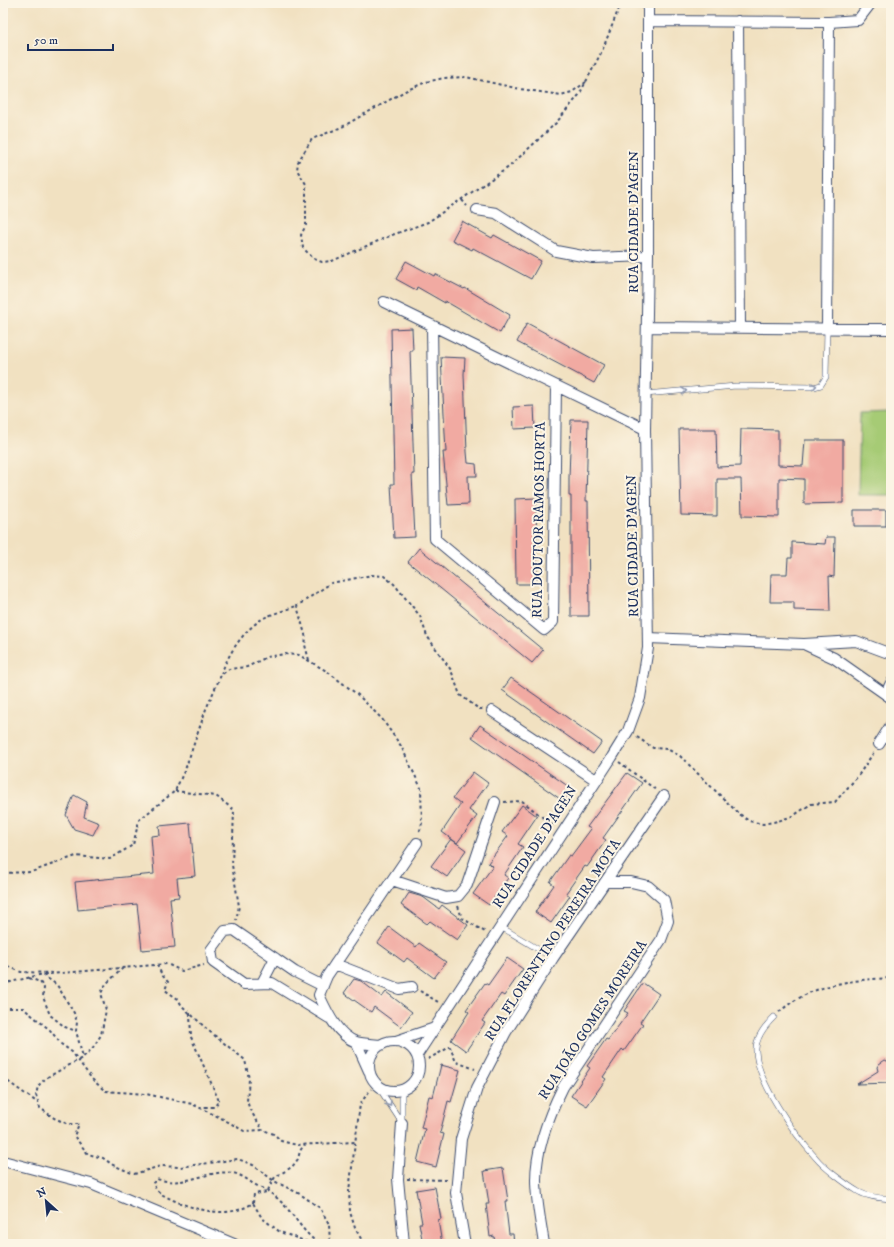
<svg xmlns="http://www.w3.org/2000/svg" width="894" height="1247" font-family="'IM FELL DW Pica',serif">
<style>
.pitch{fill:#a6cb75;stroke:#607d6a}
.building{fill:#f1aaa2}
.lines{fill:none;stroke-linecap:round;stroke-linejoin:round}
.service-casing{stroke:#3b4a6d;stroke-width:6}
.minor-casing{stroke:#3b4a6d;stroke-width:12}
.path{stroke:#3b4a6d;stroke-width:2;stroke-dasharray:3 3;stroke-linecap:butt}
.service{stroke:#fff;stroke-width:5}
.minor{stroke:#fff;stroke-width:10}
.oneway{stroke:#8d97ae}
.labels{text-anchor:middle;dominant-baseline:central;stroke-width:4;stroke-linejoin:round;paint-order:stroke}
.street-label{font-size:14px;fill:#1b2f5e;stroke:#fcf5e5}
</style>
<rect width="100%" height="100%" fill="#fcf5e5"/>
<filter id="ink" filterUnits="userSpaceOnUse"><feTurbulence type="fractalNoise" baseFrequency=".025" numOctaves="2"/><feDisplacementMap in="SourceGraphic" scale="8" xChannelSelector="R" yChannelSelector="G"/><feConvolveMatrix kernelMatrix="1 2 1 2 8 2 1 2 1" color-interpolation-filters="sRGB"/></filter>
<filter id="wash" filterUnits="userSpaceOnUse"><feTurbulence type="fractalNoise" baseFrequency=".012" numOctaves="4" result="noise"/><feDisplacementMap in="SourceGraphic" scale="16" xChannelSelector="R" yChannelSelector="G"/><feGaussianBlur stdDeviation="0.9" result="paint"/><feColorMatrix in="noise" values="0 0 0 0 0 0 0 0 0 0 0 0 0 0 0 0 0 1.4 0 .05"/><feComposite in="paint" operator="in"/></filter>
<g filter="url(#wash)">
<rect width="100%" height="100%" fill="#f1e1c1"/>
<path class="pitch" d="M891,412V495H858L860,413Z"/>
<g id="blocks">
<path class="building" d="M462,221L492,238L494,235L541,261L531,279L473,248L472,250L452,240Z
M406,261L434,276L435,274L464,289L465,288L510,315L500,333L445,301V303L417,287L416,290L396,279Z
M527,323L604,365L594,383L517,342Z
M412,328L413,351H410L414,474H412L415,537L394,538L391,484H394L391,329Z
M441,357L465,358L464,374L467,452L468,463L476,464L477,476H468L469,504L448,505L443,452H446Z
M534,406L535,428L514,429L513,407Z
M571,420H588L586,501H588L589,616H571V496H569V478Z
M679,429H716L717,467L740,466L741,429L778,430V465L803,466L805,440H843V503L804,504V479L779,478V517L742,516L741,479H717V516L681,515Z
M536,498L537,584H516L515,499Z
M854,510H886V526H854Z
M826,537H835L834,577L829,576L830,611L794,610V602H770L771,574H787L788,558H792V542L825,544Z
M419,548L543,650L532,663L408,562Z
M511,678L602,742L593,754L502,690Z
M480,725L572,789L563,801L472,737Z
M473,772L488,783L469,810L477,816L457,843L442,832L461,804L453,798Z
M627,773L642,783L603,838L606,840L587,867L585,866L566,893L570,896L551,923L535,912L554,885L550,882L569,855L571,856L591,829L587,827Z
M74,795L87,802L84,817L99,823L93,835L74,829L66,815Z
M522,805L537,816L518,844L523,847L504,875L508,878L489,905L473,894L493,866L488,863L508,836L502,832Z
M190,823L195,876L177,878L179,897L170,898L175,947L142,950L137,904L78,910L75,882L154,874L151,836L160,835L159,826Z
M451,839L466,850L447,877L431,866Z
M409,893L423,897L439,909L442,905L468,925L457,940L430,921L427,924L401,905Z
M389,927L416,947L419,943L446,962L434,978L407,958L404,962L378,943Z
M507,958L523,969L504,996L501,994L482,1021L485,1023L466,1051L451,1040L469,1012L466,1010L485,983L488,985Z
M354,979L361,981L382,997L386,992L412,1012L401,1027L374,1007L371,1012L344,993Z
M643,983L659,994L640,1022L643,1024L624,1051L622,1049L603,1077L606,1079L587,1106L571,1096L590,1068L587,1066L606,1039L608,1040L628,1013L624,1011Z
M885,1060L891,1063V1083L857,1084L878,1071L877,1067L879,1064Z
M441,1065L460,1070L451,1102L448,1101L440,1133L444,1134L436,1167L417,1162L425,1129L421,1128L429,1096L433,1097Z
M503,1168L508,1201H505L509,1234H513L514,1244H495L494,1236L490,1237L486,1204H489L484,1171Z
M435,1187L441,1219L438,1220L442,1244H423L419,1223H422L416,1190Z"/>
</g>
</g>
<g filter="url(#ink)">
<use href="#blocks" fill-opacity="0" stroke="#3b4a6d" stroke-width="1"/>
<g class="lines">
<defs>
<path id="service" d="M645,394L736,386L814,387L821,385L826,377L827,328
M501,927L553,958
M774,1017C766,1025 755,1038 756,1051C757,1082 795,1135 816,1158C824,1168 847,1185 859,1192C868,1197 880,1198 891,1199
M377,1085L402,1123
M402,1122V1090"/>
<path id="minor" d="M648,21L829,22L858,20L871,3
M738,21L740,327
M477,210L496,213L556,251L593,258L648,256
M384,302L645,429
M432,325L435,539L544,630L553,622L556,386
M647,327L891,329
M827,328L829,22
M648,638L804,644L856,641L891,654
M806,645L834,658L891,698
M891,683L889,687L891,695
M492,711L596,780
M879,744L891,725
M392,880L446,898L458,896L467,885L495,802
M335,964L399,989L412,987
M262,983L275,958
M323,986L295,972L234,930L225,931L211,950L213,962L244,984L272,983L329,1018
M369 1066a25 25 0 1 1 50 0a25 25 0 1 1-50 0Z
M396,1041L435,1028
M356,1042L369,1071
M381,1045C373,1044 363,1044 356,1042C337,1035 327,1012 319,995L327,976L417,843
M417,1055L612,757L628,731L640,698L648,648L645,429L648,256V3
M402,1123L398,1179L404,1244
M3,1161L91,1184L234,1244
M465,1244L456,1193L461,1139L477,1088L506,1032L553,958L664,796
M544,1244C541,1223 536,1201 536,1180C536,1148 549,1115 563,1087L661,940L668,921L664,900L648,886L631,882H606"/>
</defs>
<use href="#service" class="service-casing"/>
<use href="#minor" class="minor-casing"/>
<path class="path" d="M586,82L572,92L561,95L520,89L466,77L444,78L426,82L405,91L342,127L312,139L298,162L297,170L306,184V225L301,235L303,248L314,259L322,262L332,261L392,235L428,222L509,167L556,123L579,95L602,51L621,3
M462,200L467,206
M309,660L305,645L306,638L297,606L331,583L372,575L384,576L394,584L420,616L427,636L451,670L460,695L479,709H483
M221,674C229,653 244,629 264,618C274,613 286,610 296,606
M637,737L653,748L667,749L680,756L737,812L749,821L763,824L778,821L793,816L811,804L835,802L858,776L874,752
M619,762L656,790
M175,791L216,796L234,810L232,865L239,906L236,920
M504,802L522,801L555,827
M3,873L31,872L76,856L110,859L133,845L139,820L175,791L186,767L206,709L221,675L229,669L247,667L267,657L284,654L299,655L328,672L358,695L382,719L401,746L421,788L422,823L419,834
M458,906L462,918L485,932
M3,964L21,972L54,973
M157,965L162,975L168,982L165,990L178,999L182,1006L209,1031L245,1060L249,1079L247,1101L250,1110L263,1130
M123,968L106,984L101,993L106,1010L101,1035L92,1049L82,1058L46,1078L38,1086L36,1095L40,1108L54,1118L68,1124H79L74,1136L88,1154L103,1158L113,1165L134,1174L161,1166L180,1167L238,1159L253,1165L274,1181L300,1194L320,1208L329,1224L330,1244
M43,975L57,985L74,1013L77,1022L76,1031L83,1057
M29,978L40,982L44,988L43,997L50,1015L65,1027L76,1031
M3,984L39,975L167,964L182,971L204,965
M420,991L438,1002
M3,1008H23L50,1030L61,1044L72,1052L92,1079L105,1091L146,1094L192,1104L223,1119L244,1131L263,1130L274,1134L281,1141L297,1145L355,1142
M779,1012C812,984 849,980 891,978
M190,1013L191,1037L219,1101L214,1107H200
M428,1059L450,1047L456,1062L475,1069
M3,1078L38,1103
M407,1179L447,1180
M253,1203L254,1194L267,1192L275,1177L292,1167L298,1159L300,1151L304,1145
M313,1244L280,1232L262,1218L253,1203C230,1219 198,1211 173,1200C165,1196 156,1193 153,1183L157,1179C187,1188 207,1169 233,1173C239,1174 247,1179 252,1183C261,1188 271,1192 278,1199C294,1213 303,1234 320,1244
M355,1244L363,1243
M364,1244L355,1228L350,1212L349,1191L360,1104L371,1089"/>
<use href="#service" class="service"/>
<use href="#minor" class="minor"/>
</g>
<defs><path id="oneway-chevron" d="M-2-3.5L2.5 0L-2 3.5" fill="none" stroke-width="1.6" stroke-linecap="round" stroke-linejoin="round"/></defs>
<g class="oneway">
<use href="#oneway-chevron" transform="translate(814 386) rotate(-9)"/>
<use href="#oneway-chevron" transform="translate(684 391) rotate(-6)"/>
<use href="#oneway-chevron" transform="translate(389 1104) rotate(57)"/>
</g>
</g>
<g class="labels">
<g class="street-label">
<text transform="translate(634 222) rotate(-90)">RUA CIDADE D'AGEN</text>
<text transform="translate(539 520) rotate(-89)">RUA DOUTOR RAMOS HORTA</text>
<text transform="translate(633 546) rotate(-91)">RUA CIDADE D'AGEN</text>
<text transform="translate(535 847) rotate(-57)">RUA CIDADE D'AGEN</text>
<text transform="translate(553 940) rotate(-57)">RUA FLORENTINO PEREIRA MOTA</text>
<text transform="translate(593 1020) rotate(-57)">RUA JOÃO GOMES MOREIRA</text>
</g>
</g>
<rect width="894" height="1247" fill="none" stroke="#fcf5e5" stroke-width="16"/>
<g transform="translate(46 1201) rotate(333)" stroke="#fcf5e5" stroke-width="3" paint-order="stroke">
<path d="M0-3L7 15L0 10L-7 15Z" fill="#1b2f5e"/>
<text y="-6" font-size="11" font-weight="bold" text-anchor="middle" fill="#1b2f5e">N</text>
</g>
<path d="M28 44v6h85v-6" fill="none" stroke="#1b2f5e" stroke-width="2"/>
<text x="34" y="44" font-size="12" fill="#1b2f5e" stroke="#fcf5e5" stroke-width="3" paint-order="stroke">50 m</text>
</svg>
